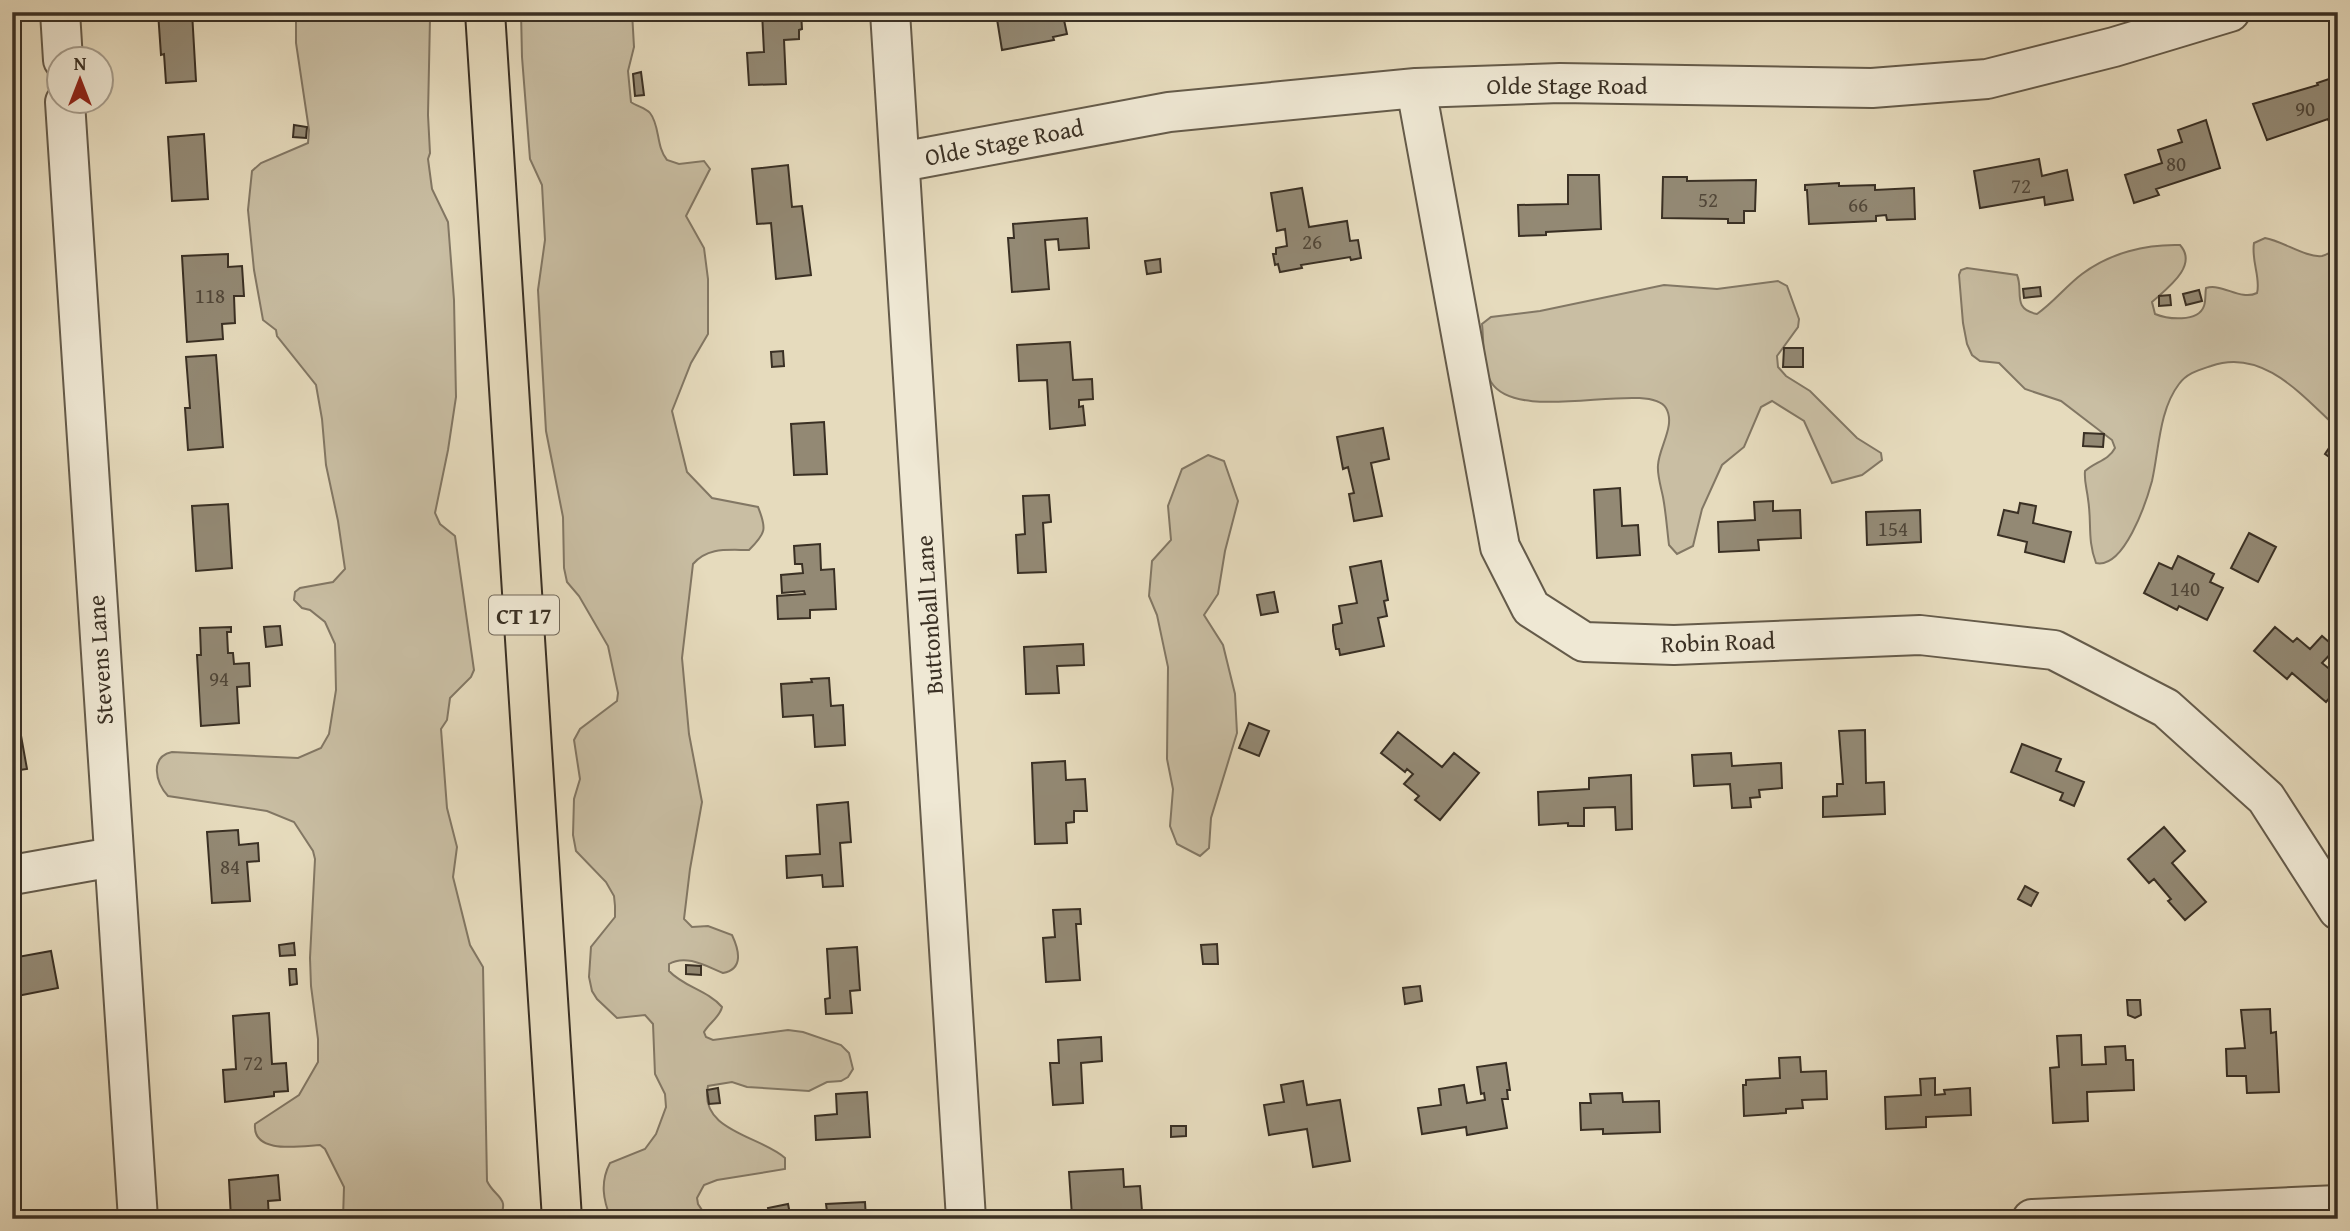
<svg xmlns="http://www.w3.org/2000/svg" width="2350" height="1231" font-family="'Gentium Book Plus',serif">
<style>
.green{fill:#c9bea3;stroke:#827764;stroke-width:2}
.building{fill:#938974;stroke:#3a3024;stroke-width:2}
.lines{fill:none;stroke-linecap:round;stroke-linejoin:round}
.minor-casing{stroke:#655b4a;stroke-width:42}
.major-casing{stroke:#3a3024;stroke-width:42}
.minor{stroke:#efe8d4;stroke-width:38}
.major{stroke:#e6dbbd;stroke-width:38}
.labels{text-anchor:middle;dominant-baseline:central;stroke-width:6;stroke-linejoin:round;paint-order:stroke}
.number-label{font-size:21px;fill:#504638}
.shield{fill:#efe8d4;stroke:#706759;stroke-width:2}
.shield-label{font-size:23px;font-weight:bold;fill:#3a3024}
.street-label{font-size:24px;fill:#3a3024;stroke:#efe8d4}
</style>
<rect width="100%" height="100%" fill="#e6dbbd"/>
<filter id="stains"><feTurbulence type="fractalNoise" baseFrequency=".00286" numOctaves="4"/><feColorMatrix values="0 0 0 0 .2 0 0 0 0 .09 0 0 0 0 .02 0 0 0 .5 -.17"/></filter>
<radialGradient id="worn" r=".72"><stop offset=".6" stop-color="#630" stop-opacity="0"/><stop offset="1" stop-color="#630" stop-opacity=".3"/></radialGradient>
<path class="green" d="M296,12H428L430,18L428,115L430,153L428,159L432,189L448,222L454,300L456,397L448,450L435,513L440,524L455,536L474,670L471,677L450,698L447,720L441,729L447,808L457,847L453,877L470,945L483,967L487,1181C494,1197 512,1198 498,1219H343L344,1187L325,1149L320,1145C301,1146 252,1155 255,1124L299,1095L318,1062V1039L311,986L310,958L315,859L313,851L294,822L267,811L168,796C156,783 149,757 172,752L298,758L321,748L329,734L336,690L335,644L325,622L310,610L302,608L294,600L295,592L300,588L333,582L345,569L338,521L326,465L322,419L316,385L277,336L276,330L263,320L254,270L248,210L252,171L261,163L308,143L309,130L296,43Z
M521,12H632L634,47L628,71L631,102C636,106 646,108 650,113C660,125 656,147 667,160L679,164L704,161L710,169L686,216L704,248L708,279V334L691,363L672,411L687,472L712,498L758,507C767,529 766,533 749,550C727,550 708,547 693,564L682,658L689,734L702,802L690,869L684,919L692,927L708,926L732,935C739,950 744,969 723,973C706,966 686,954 669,964V971C684,987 707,990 722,1007C720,1017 709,1023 704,1032L706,1037L713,1040L788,1030L803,1032L841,1045L849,1053L853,1069L848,1077L841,1081L827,1082L809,1091L747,1087L732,1082L708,1086C698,1131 761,1136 785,1158V1169L717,1180L704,1185L697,1198L698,1204L708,1219H611C603,1200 600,1182 610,1163L645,1149L656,1134L666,1107L665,1094L655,1074L653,1024L645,1015L617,1018L597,999L592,991L589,977L591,947L615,917V906L614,896L606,882L576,851L573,835L574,799L580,779L574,740L580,729L617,701L618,693L608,646L579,596L567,582L564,568L563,517L546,431L538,290L545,240L542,185L530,159L522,57Z
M2265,238C2283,241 2306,258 2322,256C2327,255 2333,250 2338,248V432L2333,424C2300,393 2261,348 2211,366C2199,370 2187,373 2179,384C2159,410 2159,450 2152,481C2146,503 2124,569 2096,563C2087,539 2092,523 2088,499C2087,489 2084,482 2085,471C2095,462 2109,460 2115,448L2112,440L2061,401L2025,389L1999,363L1980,361L1972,355L1967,344L1963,323L1959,275L1961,270L1967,268L2017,275C2024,291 2011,309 2037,314C2054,302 2066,286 2082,274C2110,253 2146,244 2180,245C2199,266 2166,289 2152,302L2155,314C2167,319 2198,323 2204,306C2206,300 2205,294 2206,288C2223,283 2240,301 2257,293C2261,278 2251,261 2254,243Z
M1778,281L1787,286L1799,319L1798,327L1777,356L1778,367L1786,376L1810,391L1857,438L1881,453L1882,460L1862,475L1832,483L1804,421L1772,401L1761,407L1744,447L1722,465L1702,509L1693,546L1677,554L1669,545C1667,529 1666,513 1663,497C1661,487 1657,475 1658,465C1659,447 1676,425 1666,408C1648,379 1518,426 1491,382C1482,367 1484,341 1482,324L1491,317L1540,311L1664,285L1717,289Z
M1208,455L1224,461L1238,501L1225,551L1218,594L1204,615L1223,645L1235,694L1237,733L1211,818L1209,848L1200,856L1177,844L1170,826L1173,789L1167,759L1168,667L1157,615L1149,596L1152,561L1171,540L1168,506L1182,469Z"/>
<path class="building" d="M158,12H192L196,81L166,83L164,54L161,55Z
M762,12H801L802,29L799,30V39L784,40L786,84L749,85L747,53L764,52Z
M1108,12L1064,20L1067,34L1053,37L1054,40L1002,50L996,13Z
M641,72L644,95L635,96L633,74Z
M2338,76V122L2330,124L2328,119L2267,140L2253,104L2318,85L2317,83Z
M2206,120L2220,168L2156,189L2159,195L2134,203L2125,175L2162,163L2158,150L2182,142L2178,130Z
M294,125L307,127L306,138L293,137Z
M204,134L208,199L172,201L168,137Z
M2039,159L2042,176L2067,170L2073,200L2045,205L2044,197L1980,208L1974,171Z
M788,165L792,207L802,206L811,275L776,279L771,223L757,224L752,169Z
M1568,175H1599L1601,229L1546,232V235L1519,236L1518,205L1568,204Z
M1663,177H1687V181L1756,180L1755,211H1744V223H1728V219L1662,218Z
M1839,183V186L1875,185V190L1914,188L1915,219L1887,220L1886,215L1876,216V221L1809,224L1807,190H1805V185Z
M1302,188L1309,227L1347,221L1350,241L1358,240L1361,258L1351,260L1350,257L1301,265L1302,268L1280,272L1278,264L1275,265L1273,254H1276V248L1287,246L1285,229L1277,231L1271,193Z
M1087,218L1089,248L1059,250L1058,239L1045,240L1049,289L1012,292L1008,238H1014L1013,224Z
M228,254V267L242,266L244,296H234L235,323L222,324L223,339L187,342L182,256Z
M1160,259L1161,272L1147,274L1145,261Z
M2040,287L2041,296L2024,298L2023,289Z
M2199,290L2202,301L2186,305L2183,294Z
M2170,295L2171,305L2159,306V296Z
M1070,342L1073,380L1092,379L1093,399L1079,400V407L1083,406L1085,425L1050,429L1047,380L1019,381L1017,345Z
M1784,348H1803V367H1783Z
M783,351L784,366L772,367L771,352Z
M216,355L223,447L188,450L185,408H190L186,357Z
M824,422L827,474L794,475L791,424Z
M1383,428L1389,459L1371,463L1382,516L1354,521L1349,494L1354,493L1348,467L1343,469L1337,437Z
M2084,433L2104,434L2103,447L2083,446Z
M2337,436L2338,437V463L2325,454Z
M1620,488L1622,526L1638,525L1640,555L1597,558L1594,490Z
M1049,495L1051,522L1043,523L1046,572L1018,573L1016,535L1025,534L1023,496Z
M1773,501V511L1800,510L1801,538L1758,540L1759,550L1719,552L1718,522L1755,520L1754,502Z
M2020,503L2036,506L2033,523L2071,532L2064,562L2025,552L2027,542L1998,535L2004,510L2018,513Z
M228,504L232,568L196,571L192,506Z
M1920,510L1921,542L1867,545L1866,512Z
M2249,533L2276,547L2258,582L2231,568Z
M820,544L821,570L834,569L836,609L810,610V618L778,619L777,596L805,594L804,591L782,593L781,575L803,573L802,564H795L794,546Z
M2178,556L2214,574L2210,582L2223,588L2207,620L2179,606L2177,610L2144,593L2159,563L2172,569Z
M1381,561L1388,600L1384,601L1387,616L1378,618L1384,646L1340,655L1339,649H1336L1333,631V625L1342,623L1339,606L1357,603L1350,567Z
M1274,592L1278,612L1261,615L1257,595Z
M280,626L282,645L266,647L264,627Z
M231,627V632H227L228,653H233L234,664L249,663L250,686L237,687L239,723L201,726L197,655H201L200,628Z
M2275,627L2293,642L2297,638L2310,649L2322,636L2336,648L2322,663L2338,676V688L2326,702L2292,673L2287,679L2254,651Z
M1083,644L1084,665L1057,666L1059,693L1026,694L1024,647Z
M829,678L831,706L843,705L845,745L815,747L813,715L783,717L781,684L812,682L811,679Z
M18,719L27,769L12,771V720Z
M1249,723L1269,731L1259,756L1239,748Z
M1865,730L1866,783L1884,782L1885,814L1823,817V797L1837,796V784H1843L1839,731Z
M1398,732L1442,767L1454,753L1479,773L1440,820L1415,800L1419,796L1404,784L1413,774L1407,769L1405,772L1381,753Z
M2022,744L2061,759L2056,771L2084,782L2074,806L2060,800L2063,793L2011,772Z
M1731,753L1732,766L1781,763L1782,788L1759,790L1760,797L1750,798L1751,807L1732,808L1730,784L1694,786L1692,755Z
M1065,761L1066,780L1085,779L1087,811H1074V822L1066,823L1067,843L1035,844L1032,763Z
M1631,775L1632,829L1616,830L1615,807L1584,808V826H1568V823L1539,825L1538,792L1589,789V778Z
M848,802L851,842L840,843L843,886L823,887L822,875L787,878L786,856L820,854L817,805Z
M2164,827L2185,851L2172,863L2206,902L2185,920L2168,901L2171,899L2154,879L2149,883L2128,859Z
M238,830L239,845L258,843L259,861L247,862L250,901L212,903L207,832Z
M2025,886L2038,893L2031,906L2018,899Z
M1080,909L1081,924H1076L1080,980L1046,982L1043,938L1055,937L1053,910Z
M294,943L295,955L280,956L279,945Z
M1217,944L1218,964H1203L1201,945Z
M857,947L860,990L850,991L852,1013L826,1014L825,999L830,998L827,949Z
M51,951L58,988L12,997V958Z
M686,965L701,966V975L686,974Z
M289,969H296L297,984L290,985Z
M1420,986L1422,1001L1405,1004L1403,988Z
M2127,1000H2140L2141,1015L2135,1018L2128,1015Z
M2270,1009L2271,1033L2276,1032L2279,1092L2247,1093L2246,1076H2227L2226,1049L2245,1048L2241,1010Z
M269,1013L272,1064L286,1063L288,1091L274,1092V1096L225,1102L223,1070L236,1069L233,1016Z
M2081,1035L2082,1065L2106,1064L2105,1047L2125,1046L2126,1060H2133L2134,1090L2087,1092L2088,1121L2053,1123L2050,1068L2059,1067L2057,1036Z
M1101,1037L1102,1061L1081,1063L1083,1103L1053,1105L1050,1063H1059L1058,1040Z
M1800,1057L1801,1072L1826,1071L1827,1099L1802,1100L1803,1108L1786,1109V1113L1744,1116L1743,1085H1746V1080L1780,1078L1779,1058Z
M1506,1063L1510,1090H1507L1508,1099H1502L1507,1128L1467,1135L1466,1127L1422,1134L1418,1108L1441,1105L1439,1089L1464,1085L1467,1103L1485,1100L1484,1093L1481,1094L1477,1067Z
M1935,1078V1095L1945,1094L1944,1090L1970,1088L1971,1115L1926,1117V1127L1886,1129L1885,1097L1921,1095L1920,1079Z
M1303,1081L1307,1105L1340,1100L1350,1161L1313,1167L1307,1129L1269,1135L1264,1105L1284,1102L1281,1085Z
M718,1088L720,1103L709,1104L707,1090Z
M867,1092L870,1137L816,1140L815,1116L837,1114L836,1094Z
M1622,1093L1623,1102L1659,1101L1660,1132L1603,1134V1129L1581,1130L1580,1103H1591L1590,1094Z
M1171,1126H1186V1136L1171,1137Z
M1123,1169L1124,1187L1140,1186L1142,1211L1072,1216L1069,1172Z
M278,1175L280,1200L268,1201L269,1219H231L229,1180Z
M865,1202L866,1219H828L826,1204Z
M788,1204L791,1219H770L768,1208Z
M55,1211L56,1219H15Z"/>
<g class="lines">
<defs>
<path id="minor" d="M60,12L63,60
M890,12L966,1219
M1416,88L1500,547L1531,608L1584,642L1674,645L1920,635L2054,650L2166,708L2266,798L2338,910
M65,102L138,1219
M901,162L1169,112L1416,88L1560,83L1872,88L1987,79L2114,47L2230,12
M12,875L113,857
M2032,1219L2338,1205"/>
<path id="major" d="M485,12L562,1219"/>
</defs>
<use href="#minor" class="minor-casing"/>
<use href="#major" class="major-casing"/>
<use href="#minor" class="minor"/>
<use href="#major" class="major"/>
</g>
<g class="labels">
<g class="number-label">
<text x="2305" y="108">90</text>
<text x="2176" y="163">80</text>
<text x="2021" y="185">72</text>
<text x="1708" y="199">52</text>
<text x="1858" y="204">66</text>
<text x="1312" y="241">26</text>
<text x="210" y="295">118</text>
<text x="1893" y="528">154</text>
<text x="2185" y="588">140</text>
<text x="219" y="678">94</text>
<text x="230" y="866">84</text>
<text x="253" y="1062">72</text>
</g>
<rect class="shield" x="489" y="595.5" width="70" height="39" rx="5"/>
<g class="shield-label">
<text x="524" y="615">CT 17</text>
</g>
<g class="street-label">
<text x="1567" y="85">Olde Stage Road</text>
<text transform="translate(1004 142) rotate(-11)">Olde Stage Road</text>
<text transform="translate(929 615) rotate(-94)">Buttonball Lane</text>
<text transform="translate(1718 642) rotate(-2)">Robin Road</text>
<text transform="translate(100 660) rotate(-94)">Stevens Lane</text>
</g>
</g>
<rect width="2350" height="1231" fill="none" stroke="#e6dbbd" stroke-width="42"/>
<rect x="14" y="14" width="2322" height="1203" fill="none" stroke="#3a3024" stroke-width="3.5"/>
<rect x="21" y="21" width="2308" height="1189" fill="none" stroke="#3a3024" stroke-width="2"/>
<g transform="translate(80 80)"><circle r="33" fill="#efe8d4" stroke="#a79e8e" stroke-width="2"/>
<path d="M0-5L12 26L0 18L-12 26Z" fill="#8f2418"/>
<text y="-10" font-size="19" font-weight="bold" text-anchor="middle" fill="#3a3024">N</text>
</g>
<rect width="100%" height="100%" filter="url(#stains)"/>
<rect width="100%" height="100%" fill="url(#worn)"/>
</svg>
